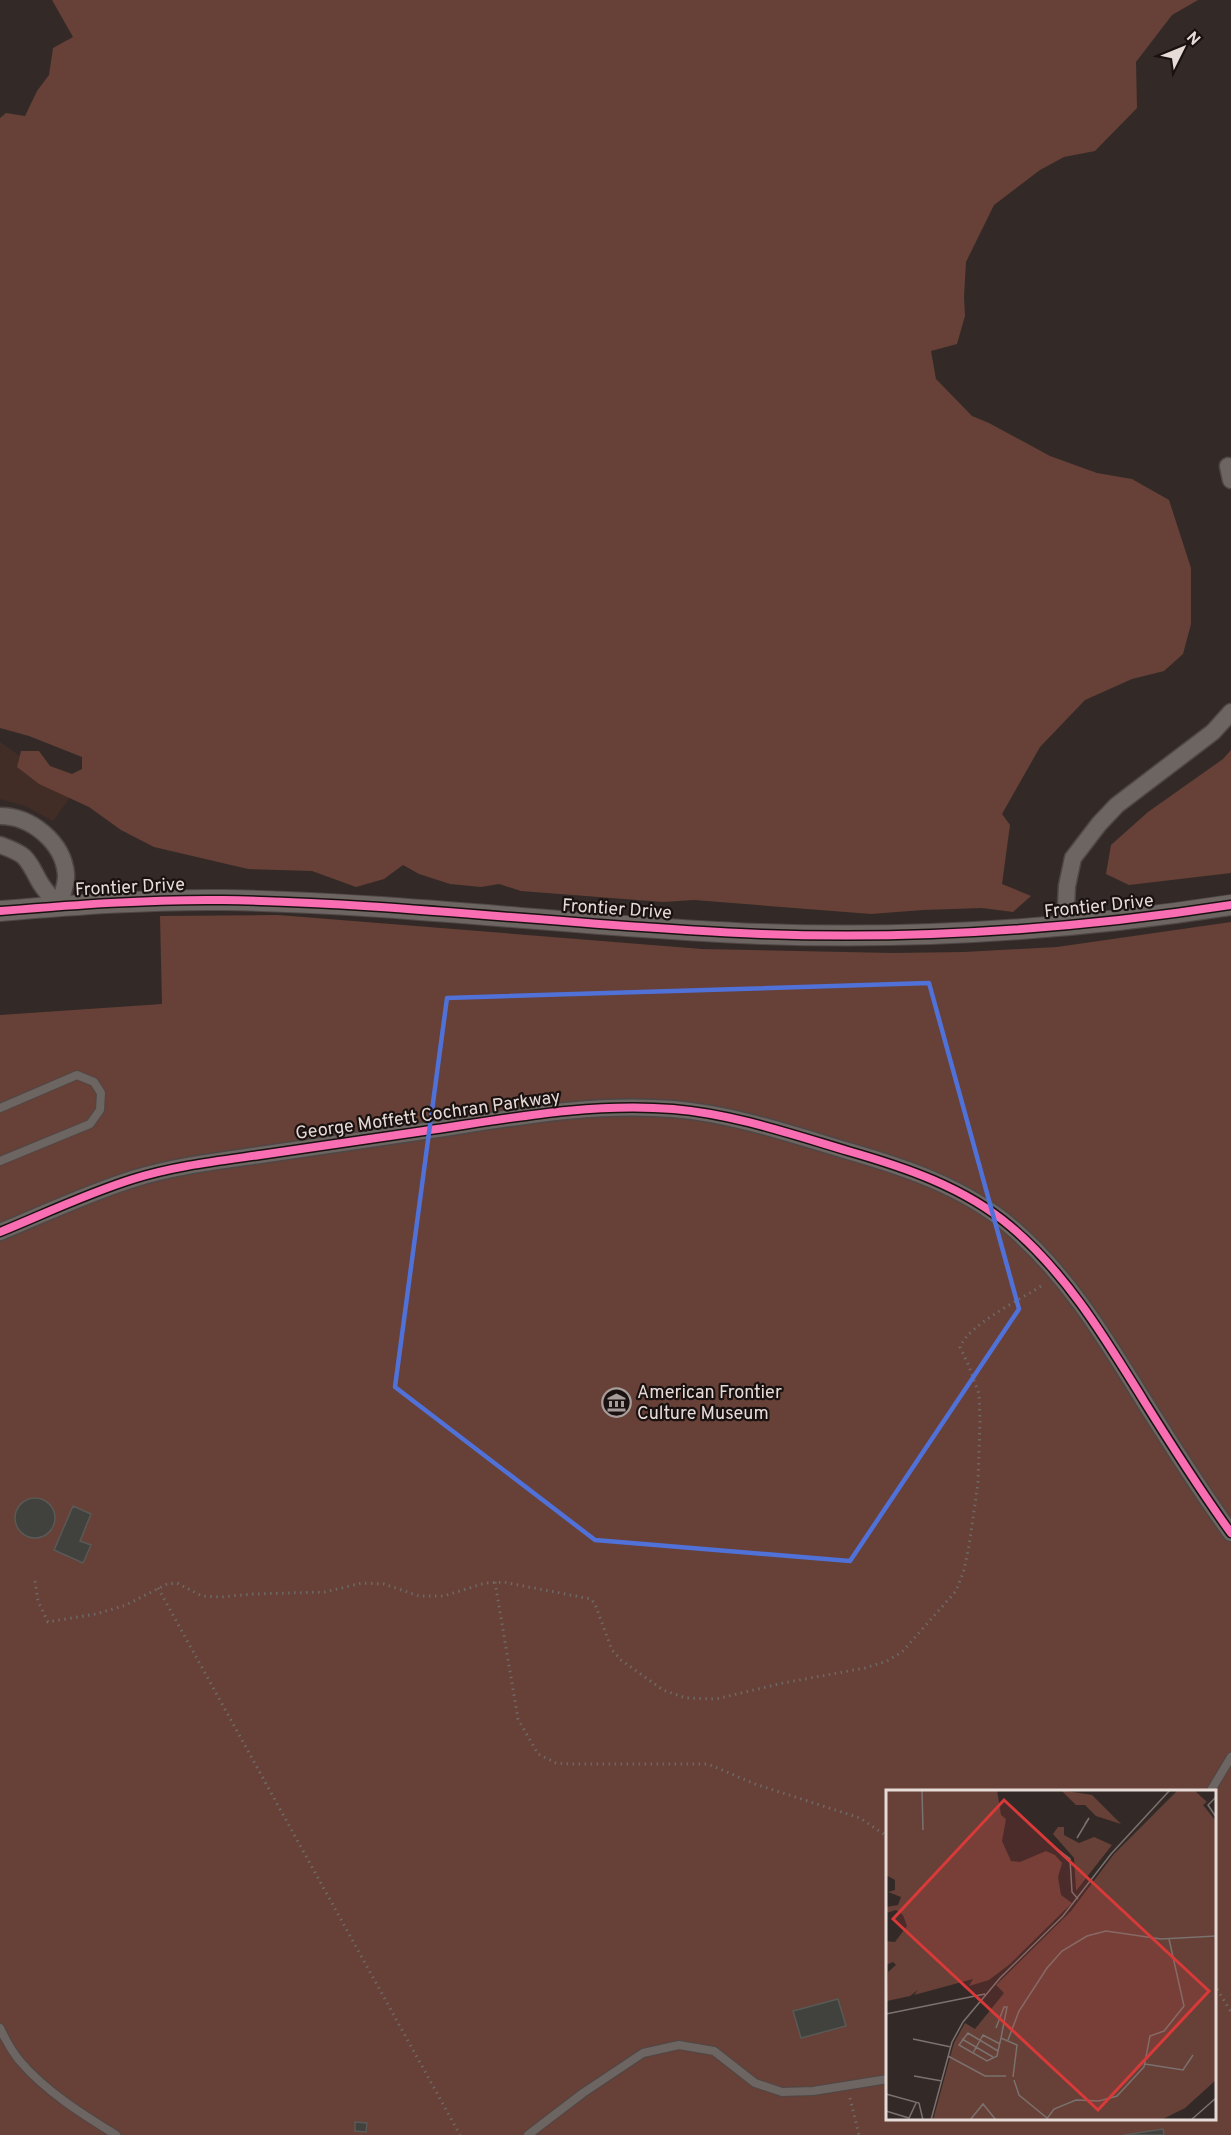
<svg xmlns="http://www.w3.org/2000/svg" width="1231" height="2135" font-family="Overpass,sans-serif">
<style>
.built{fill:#422c26}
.green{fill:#674037;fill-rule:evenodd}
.building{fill:#41413e;stroke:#595956;stroke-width:1.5}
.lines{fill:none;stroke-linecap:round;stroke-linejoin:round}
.service-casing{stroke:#4f4745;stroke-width:10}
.minor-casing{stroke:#4f4745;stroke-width:19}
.tertiary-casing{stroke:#4f4745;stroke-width:22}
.path{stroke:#6e6866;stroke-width:3;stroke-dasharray:1.5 4.5;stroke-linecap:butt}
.service{stroke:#6c6562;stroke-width:8}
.minor{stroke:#6c6562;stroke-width:16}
.tertiary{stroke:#6c6562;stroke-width:20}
.cycleway-casing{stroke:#1a1210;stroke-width:11}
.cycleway{stroke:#f96db3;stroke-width:8}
.marked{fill:none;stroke:#5071d8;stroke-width:4.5;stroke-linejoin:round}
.labels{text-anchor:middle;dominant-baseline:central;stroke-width:4.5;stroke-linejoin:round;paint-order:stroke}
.street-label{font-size:18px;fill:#e7dbd8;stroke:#1a1210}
.poi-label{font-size:18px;fill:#e7dbd8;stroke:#1a1210;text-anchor:start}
.inset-road{fill:none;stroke:#7b716e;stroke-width:1.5}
.view{fill:#d83a3a;fill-opacity:0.15;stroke:#d83a3a;stroke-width:3}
.inset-edge{fill:none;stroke:#e7dbd8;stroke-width:3}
</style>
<rect width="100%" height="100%" fill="#332a27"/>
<path class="built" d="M0,742L73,793L53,821L25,806L0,799Z"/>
<path class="green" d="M52,0H1198L1172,15L1136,62L1137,108L1095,151L1064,157L1040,170L994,205L966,262L964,297L965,316L957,344L931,351L936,379L972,416L989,423L1050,456L1097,473L1132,479L1169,500L1191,568V624L1183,654L1164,671L1132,679L1085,700L1040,747L1002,814L1010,825L1002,884L1031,896L1013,912L982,908L923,910L871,914L694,900L663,902L521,891L499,884L481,887L450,884L419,874L403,865L384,879L356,887L312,871L248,869L154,847L121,830L89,807L39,784L17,767L21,751H39L50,766L72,774L82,769V757L29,736L0,728V118L6,113L25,116L37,91L49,75L53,48L73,37Z
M1231,750V873L1129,885L1106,874L1111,845L1148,812L1223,759Z
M278,915L702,949L893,953L964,952L1057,947L1231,922V2135H0V1015L162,1004L160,916ZM888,1792H1214V2118H888Z"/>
<path class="building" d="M15 1518a20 20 0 1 1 40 0a20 20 0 1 1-40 0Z
M73,1506L91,1514L80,1541L91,1545L83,1563L54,1550Z
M838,1999L846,2026L801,2038L793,2011Z
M355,2122L367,2123L366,2132L355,2131Z
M1163,2129L1164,2135H1124Z"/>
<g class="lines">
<defs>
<path id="service" d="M0,1108L77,1075L94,1082L101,1093L100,1110L90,1124L0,1161
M1210,1792L1231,1757
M0,2028C5,2039 12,2051 19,2060C45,2091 82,2114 116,2135
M528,2135L583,2093L643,2053L679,2045L714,2051L755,2083L782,2092L813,2091L888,2079"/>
<path id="minor" d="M1228,466L1231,480
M0,816C31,816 63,842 66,874C67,884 61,897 59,907
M0,845C25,854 26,856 38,879C43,889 52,898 59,907
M1065,926L1067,886L1073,858L1099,824L1117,805L1213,732L1231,712
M0,1232C44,1214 88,1193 133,1179C174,1166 218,1161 260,1155C315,1147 369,1139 424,1131C506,1119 590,1102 673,1109C733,1114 791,1134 848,1151C904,1167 964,1187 1010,1226C1067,1274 1105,1338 1144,1401C1172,1446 1200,1490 1231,1533"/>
<path id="tertiary" d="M0,911C74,905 149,899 223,900C403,903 582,927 761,934C919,940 1076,929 1231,905"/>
</defs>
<use href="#service" class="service-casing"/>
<use href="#minor" class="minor-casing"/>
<use href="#tertiary" class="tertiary-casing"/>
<path class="path" d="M35,1581L38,1601L48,1622L96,1614L126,1605L167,1584L177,1583L202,1596L220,1597L254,1594L325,1592L362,1583L384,1584L419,1596H444L485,1583L503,1582L591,1599L595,1604L612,1650L621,1660L663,1690L686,1698L716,1699L783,1683L865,1668L887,1661L902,1652L956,1591L964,1570L969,1546L978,1483L980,1420L979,1394L968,1364L960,1347C970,1323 1021,1300 1044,1284
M495,1582L518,1719L538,1754L556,1763L571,1764H708L755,1784L860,1818L888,1837
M158,1588L460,2135
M1214,1984L1231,2012
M850,2098L859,2135"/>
<use href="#service" class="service"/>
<use href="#minor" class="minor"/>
<use href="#tertiary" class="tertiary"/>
<defs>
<path id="cycleway" d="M0,911C74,905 149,899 223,900C403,903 582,927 761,934C919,940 1076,929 1231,905
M0,1232C44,1214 88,1193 133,1179C174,1166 218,1161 260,1155C315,1147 369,1139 424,1131C506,1119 590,1102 673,1109C733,1114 791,1134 848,1151C904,1167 964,1187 1010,1226C1067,1274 1105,1338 1144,1401C1172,1446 1200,1490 1231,1533"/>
</defs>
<use href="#cycleway" class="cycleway-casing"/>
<use href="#cycleway" class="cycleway"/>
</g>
<path class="marked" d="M929,983L1019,1309L850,1561L595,1540L395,1387L447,998Z"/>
<defs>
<symbol id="museum-ring" viewBox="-11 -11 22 22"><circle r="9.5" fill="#1a1210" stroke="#a89d9a" stroke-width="1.5"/><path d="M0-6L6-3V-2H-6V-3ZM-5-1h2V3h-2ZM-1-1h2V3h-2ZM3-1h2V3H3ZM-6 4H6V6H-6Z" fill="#a89d9a"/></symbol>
</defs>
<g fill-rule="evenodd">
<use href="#museum-ring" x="600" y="1386" width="33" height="33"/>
</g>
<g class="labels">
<g class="street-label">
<text transform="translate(130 888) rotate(-3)">Frontier Drive</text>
<text transform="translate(1099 907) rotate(-6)">Frontier Drive</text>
<text transform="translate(617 910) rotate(4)">Frontier Drive</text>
<text transform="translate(428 1116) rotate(-8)">George Moffett Cochran Parkway</text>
</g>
<g class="poi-label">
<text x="637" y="1393">American Frontier<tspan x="637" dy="21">Culture Museum</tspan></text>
</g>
</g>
<g transform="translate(886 1790)">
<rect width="330" height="330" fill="#332a27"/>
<path d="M0,0H111L115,25L120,29L116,51L125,71L134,72L160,61L169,65L176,73L172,87L175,105L186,113L124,174L103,190L83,196L87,189L28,205L32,200L24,206L1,211L2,182L10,175L7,172L0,175V151L9,152L21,136L17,125L10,120L0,123V117L12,115L15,107L2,102L9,100V90L0,85ZM175,0L206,5L235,34L210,26L199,15H190ZM292,0H308L321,12L317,15L330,31V290L299,318L275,330H47L68,253L79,233L89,239L118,203L110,195L185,121L228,64ZM172,37H178V45L193,53L208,47L226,55L190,101L188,68L167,44Z" fill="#674037"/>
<path class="inset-road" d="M36,0L37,40M330,7L322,15L330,27M191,48L203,28L199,34M162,52L184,69L186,102L192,109M0,224L99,204M110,238L118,217H121L115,248M27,249L65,257M76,249L107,267M122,250L133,221L161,178L176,161L201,146L220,141L275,149L330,146M112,261L82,243L73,255L101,271L111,266L112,261L115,248L131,255L127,287M87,263L97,245L114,254M62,266L99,286H120M259,274L297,280L307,265M28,286L56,291M128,290L133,305L161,328M0,304L33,313L37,330M0,321L23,328L30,313M45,330L66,252L77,232L114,188L177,126L225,64L284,0M84,330L97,314L110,330M160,330L168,319L190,310L213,311L231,306L258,277L264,246L278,241L298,216L283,149M305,330L330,308"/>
<path class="view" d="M118,10L323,201L212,320L7,129Z"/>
<rect width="330" height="330" class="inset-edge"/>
</g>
<g transform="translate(1183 48) rotate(47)" stroke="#1a1210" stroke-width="4.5" paint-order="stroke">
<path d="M0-4.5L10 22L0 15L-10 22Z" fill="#e7dbd8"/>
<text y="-9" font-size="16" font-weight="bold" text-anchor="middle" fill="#e7dbd8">N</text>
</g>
</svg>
